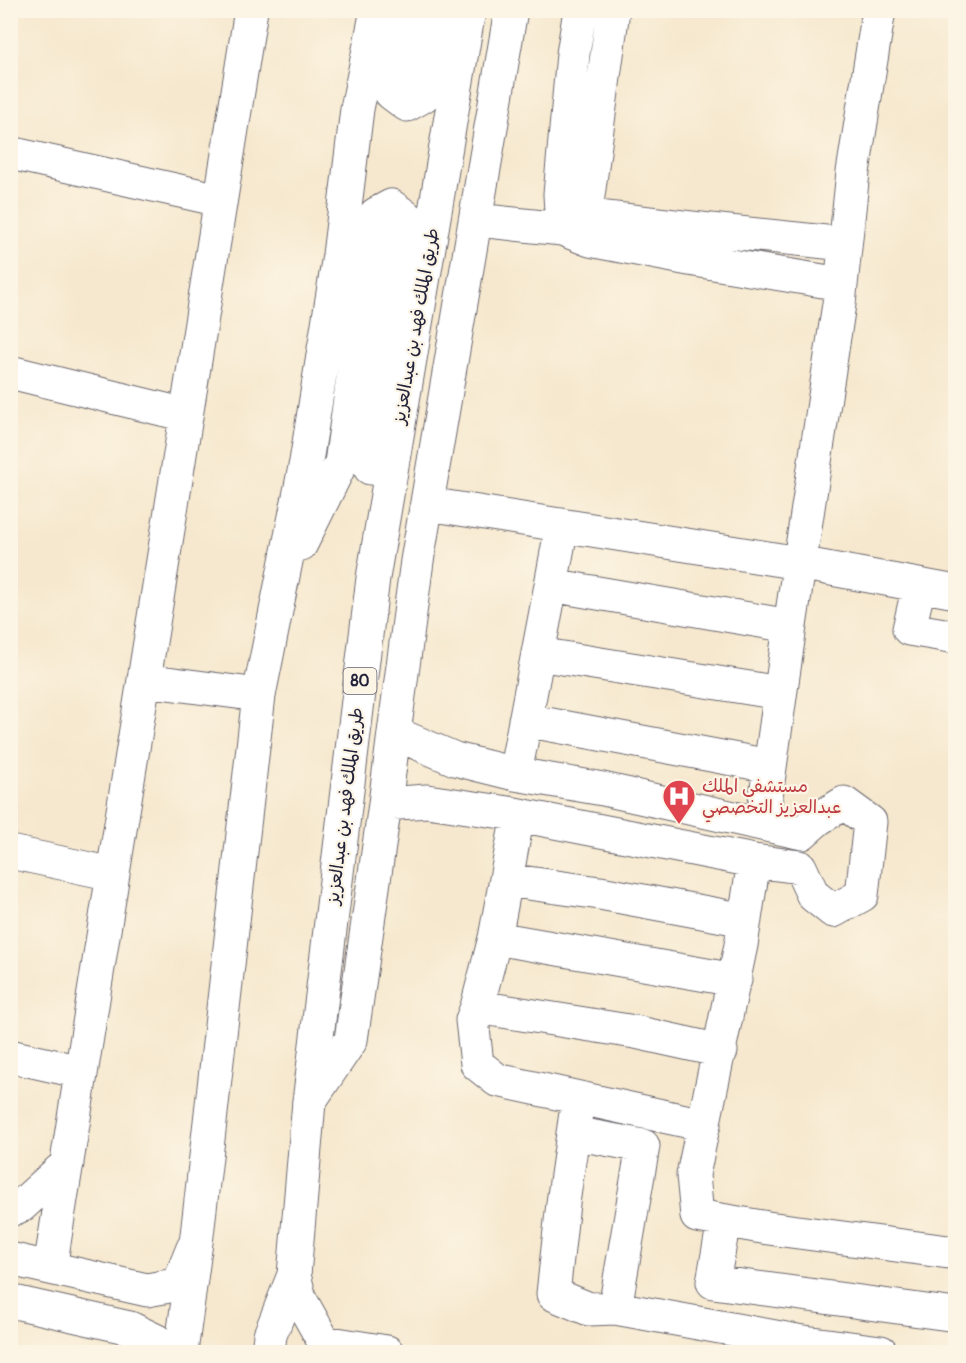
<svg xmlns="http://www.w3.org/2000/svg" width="966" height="1363" font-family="Pangolin,'Playpen Sans Arabic',sans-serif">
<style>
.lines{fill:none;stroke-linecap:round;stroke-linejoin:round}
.minor-casing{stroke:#6c676e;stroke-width:35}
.highway-casing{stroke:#6c676e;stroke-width:35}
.minor{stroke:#fff;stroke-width:33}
.highway{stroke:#fff;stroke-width:33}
.labels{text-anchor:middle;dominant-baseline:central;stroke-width:4.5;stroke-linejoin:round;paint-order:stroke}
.shield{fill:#fcf5e5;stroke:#63616e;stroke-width:1.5}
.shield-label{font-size:16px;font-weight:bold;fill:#22223b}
.street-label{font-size:18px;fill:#22223b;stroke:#fcf5e5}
.health-label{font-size:18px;fill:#be3a42;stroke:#fcf5e5;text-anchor:start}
</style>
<rect width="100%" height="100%" fill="#fcf5e5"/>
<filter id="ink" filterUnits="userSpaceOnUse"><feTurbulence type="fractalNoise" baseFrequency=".0167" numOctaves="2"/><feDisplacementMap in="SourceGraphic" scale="12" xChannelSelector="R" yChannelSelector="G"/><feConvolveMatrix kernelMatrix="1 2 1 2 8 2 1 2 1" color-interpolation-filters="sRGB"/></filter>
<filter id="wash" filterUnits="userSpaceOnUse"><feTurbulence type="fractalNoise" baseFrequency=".008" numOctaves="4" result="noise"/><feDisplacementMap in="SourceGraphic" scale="24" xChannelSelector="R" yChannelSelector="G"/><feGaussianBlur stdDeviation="1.35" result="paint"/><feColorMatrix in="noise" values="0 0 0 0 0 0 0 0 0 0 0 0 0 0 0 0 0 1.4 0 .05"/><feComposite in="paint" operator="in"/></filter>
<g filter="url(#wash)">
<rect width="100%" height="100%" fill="#f6e8ce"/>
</g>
<g filter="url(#ink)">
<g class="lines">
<defs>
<path id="minor" d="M10,153L220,200
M477,220L562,229
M562,229L588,196L613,10
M562,229L560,194L573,54L580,10
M841,284L689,259L590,240L562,229L598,217L691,228L845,244
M10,372L186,415
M428,504L799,563L956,592
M551,585L562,525
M919,586L909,629L956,637
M790,626L839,304L853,172L879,10
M538,654L780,693
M144,680L259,695
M525,720L770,766
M515,774L551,585L790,626L762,824
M385,804L394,733
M10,852L113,874
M754,861L741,945L693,1175L697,1216L768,1228L956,1253
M506,880L600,893L745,920
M495,938L518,815
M477,1007L495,938L735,980
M10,1056L81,1072
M309,1102L351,1040L385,804L427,801L509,813L754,861L800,867L813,895L833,911L862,895L870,822L844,803L818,819L802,833L603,789L515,774L455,759L394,733L417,561L511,10
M704,1125L497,1080L477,1064L472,1020L477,1007L635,1032L721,1051
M573,1133L643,1146L615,1308L589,1309L553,1294L563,1203L578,1099
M10,1210L22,1205L67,1164
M724,1221L713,1282L956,1315
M10,1259L147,1290L175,1285L180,1280L193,1248
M50,1268L251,10
M294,1275L300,1299L324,1342L387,1352
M10,1301L130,1328L157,1341L166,1352
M615,1308L797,1341L881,1352"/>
<path id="highway" d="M407,10L391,93L407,105L423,96L437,10
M301,544L341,463L376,214L391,206L405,216L370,468
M181,1352L197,1235L259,695L306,462L339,255L357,109L377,10
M268,1352L270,1335L294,1275L309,1102L373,578L469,10"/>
</defs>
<use href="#minor" class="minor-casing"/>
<use href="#highway" class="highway-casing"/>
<use href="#minor" class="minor"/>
<use href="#highway" class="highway"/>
</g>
</g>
<defs>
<symbol id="hospital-pin" viewBox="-11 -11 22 30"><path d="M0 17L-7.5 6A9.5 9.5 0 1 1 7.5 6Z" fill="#e0444e" stroke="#fcf5e5"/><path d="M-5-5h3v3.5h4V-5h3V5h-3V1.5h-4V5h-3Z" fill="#fff"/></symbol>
</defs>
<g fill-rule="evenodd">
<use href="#hospital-pin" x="660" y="777" width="38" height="52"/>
</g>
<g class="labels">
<rect class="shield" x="343.5" y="668" width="33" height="26" rx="4.5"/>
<g class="shield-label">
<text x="360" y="681">80</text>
</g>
<g class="street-label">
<text transform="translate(416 326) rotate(-80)">طريق الملك فهد بن عبدالعزيز</text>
<text transform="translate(345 806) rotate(-83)">طريق الملك فهد بن عبدالعزيز</text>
</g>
<g class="health-label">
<text x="702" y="786">مستشفى الملك<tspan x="702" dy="21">عبدالعزيز التخصصي</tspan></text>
</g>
</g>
<rect width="966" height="1363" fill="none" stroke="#fcf5e5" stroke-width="36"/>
</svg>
